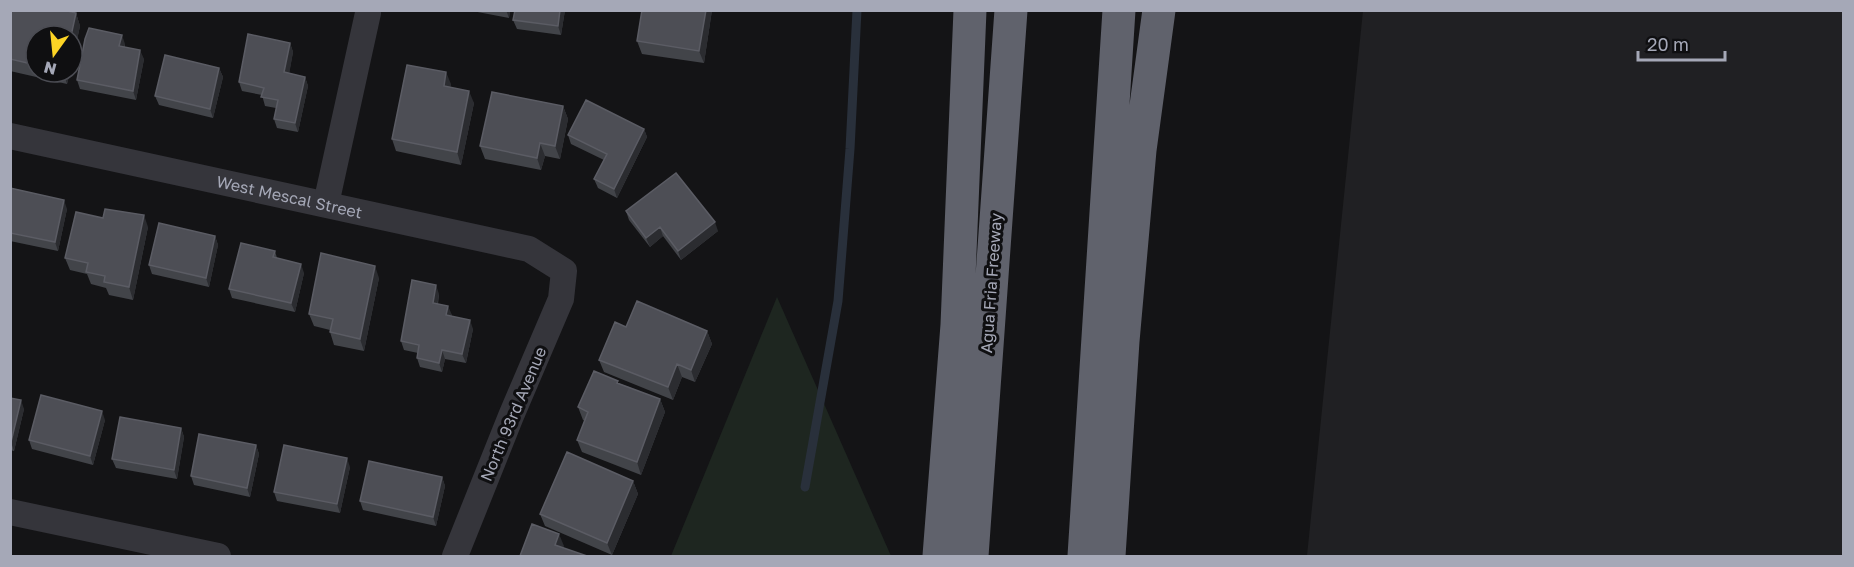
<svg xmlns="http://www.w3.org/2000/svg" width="1854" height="567" font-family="'Golos Text',sans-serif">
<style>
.built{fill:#202023}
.green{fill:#1e2620}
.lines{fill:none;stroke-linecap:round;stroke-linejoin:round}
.stream{stroke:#29303b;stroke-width:9}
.minor{stroke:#35353b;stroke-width:26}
.motorway{stroke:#60626c;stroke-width:33}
.wall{fill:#424449}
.shaded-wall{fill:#2b2c30}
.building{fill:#4d4e55;stroke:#5b5c64;stroke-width:1.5}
.labels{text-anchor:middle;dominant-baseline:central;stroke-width:6;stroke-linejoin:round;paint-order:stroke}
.street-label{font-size:16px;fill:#a5a8b7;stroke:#0f0f11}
</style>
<rect width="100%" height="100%" fill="#141416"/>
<path class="built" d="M1363,11H1843V556H1307Z"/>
<path class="green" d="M777,297L891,556H671Z"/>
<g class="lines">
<path class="stream" d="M805,487L838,301L850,149L857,10"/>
<g class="minor">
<path id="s1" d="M10,136L529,249L564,271L561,299L511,416L455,556"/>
<path d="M326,204L368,13"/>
<path d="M10,512L218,556"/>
</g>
<path class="motorway" d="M939,556L957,325L970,10
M972,556L1011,10
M1084,556L1119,10
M1109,556L1123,341L1140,150L1159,10"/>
</g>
<path class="wall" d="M11,10L76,13L80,26L72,63V36H36V72H70L67,84L10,71Z
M467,10H510L509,18Z
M515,10H565L561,35L517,29L513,20Z
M642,10H712L704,63L642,54L637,41Z
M290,43L293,52L289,73L305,77L308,86L298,132L277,128L274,119L276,108L265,106L262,95L242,91L239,82Z
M125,44V47L144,59L136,100L80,89L77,80Z
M219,68L223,77L213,118L159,105L155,96Z
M451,84L450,87L474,103L461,165L396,151L392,139Z
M563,106L568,119L560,159L545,156L541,170L485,159L480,146Z
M644,129L647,137L617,198L598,188L594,179L604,160L571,144L568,135Z
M10,188L67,209L58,251L10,241Z
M626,211L718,231L681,260L663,236L650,247L629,220Z
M148,227L133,300L109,295L106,288L91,284L87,274L70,270L65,258Z
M215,236L218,245L209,287L152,274L149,265Z
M275,251L277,258L304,273L295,312L232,298L229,289Z
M379,278L364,351L334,345L330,332V330L314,326L309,314Z
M439,294L438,304L452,315L451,316L473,329L466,363L445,359L442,372L420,367L417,358L418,353L404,350L401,341Z
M626,327L707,331L712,344L695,382L682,377L673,400L604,372L599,360Z
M618,381V383L660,399L665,412L641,475L582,452L577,440L585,421L583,420L578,407Z
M10,398L24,409L14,451L10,450Z
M105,420L93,465L32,449L29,440Z
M181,428L184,437L177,479L116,468L112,459Z
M256,445L259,454L250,497L194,485L191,476Z
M350,467L340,513L277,501L274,492Z
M442,477L445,486L436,526L363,510L360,501Z
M633,481L638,494L612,555L545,526L540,514Z"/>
<path class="shaded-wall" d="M506,10H510L509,18Z
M560,10H565L561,35L558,26Z
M706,10H712L704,63L699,51Z
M76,13L80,26L72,63V36H71Z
M122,35L125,44L123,55L119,46Z
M290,43L293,52L288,81L284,72Z
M140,50L144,59L136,100L133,91Z
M219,68L223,77L213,118L210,109Z
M63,72H70L67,84Z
M446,72L451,84L448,98L444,86Z
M305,77L308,86L298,132L295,123Z
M469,91L474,103L461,165L457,152Z
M563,106L568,119L560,159L555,146Z
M644,129L647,137L617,198L614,189Z
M540,143L545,156L541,170L537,158Z
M64,200L67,209L58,251L55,242Z
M144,215L148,227L133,300L129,287Z
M715,222L718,231L681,260L678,251Z
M660,227L663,236L650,247L646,238Z
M215,236L218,245L209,287L206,278Z
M301,264L304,273L295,312L291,303Z
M375,266L379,278L364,351L360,339Z
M436,285L439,294L436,312L433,303Z
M448,306L452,315L450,324L446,315Z
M470,320L473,329L466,363L462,354Z
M707,331L712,344L695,382L691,370Z
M442,350L445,359L442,372L439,363Z
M677,364L682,377L673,400L668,387Z
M660,399L665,412L641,475L637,462Z
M21,400L24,409L14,451L11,442Z
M102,411L105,420L93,465L90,456Z
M181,428L184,437L177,479L174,470Z
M256,445L259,454L250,497L247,488Z
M347,458L350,467L340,513L337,504Z
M442,477L445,486L436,526L433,517Z
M633,481L638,494L612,555L607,543Z
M559,534L564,546L560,556L555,545Z"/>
<path class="building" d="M11,10H63L76,13L71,36H36V65L10,59Z
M515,10H560L558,26L513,20Z
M642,10H706L699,51L637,41Z
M89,28L122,35L119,46L140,50L133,91L77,80L85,39Z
M248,34L290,43L284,72L305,77L295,123L274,119L278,100L261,97L264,88L239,82Z
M165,55L219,68L210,109L155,96Z
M407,65L446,72L444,86L469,91L457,152L392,139Z
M492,92L563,106L555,146L540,143L537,158L480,146Z
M586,100L644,129L614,189L594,179L607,154L568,135Z
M676,173L715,222L678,251L660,227L646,238L626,211Z
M10,188L64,200L55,242L10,233Z
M105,209L144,215L129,287L104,282L105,276L86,272L88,263L65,258L76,212L103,218Z
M159,223L215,236L206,278L149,265Z
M241,243L275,251L273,257L301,264L291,303L229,289Z
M321,253L375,266L360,339L330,332L333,319L309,314Z
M412,280L436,285L433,303L448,306L446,315L470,320L462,354L442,350L439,363L417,358L419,345L401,341Z
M637,301L707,331L691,370L677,364L668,387L599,360L615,322L626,327Z
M594,371L618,381L617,383L660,399L637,462L577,440L588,412L578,407Z
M41,395L102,411L90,456L29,440Z
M10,398L21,400L11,442H10Z
M120,417L181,428L174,470L112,459Z
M199,434L256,445L247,488L191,476Z
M284,445L347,458L337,504L274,492Z
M567,452L633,481L607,543L540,514Z
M369,461L442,477L433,517L360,501Z
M532,524L559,534L555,545L587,556H520Z"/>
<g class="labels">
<g class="street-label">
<text stroke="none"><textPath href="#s1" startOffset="286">West Mescal Street</textPath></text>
<text transform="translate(991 283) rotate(-86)">Agua Fria Freeway</text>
<text transform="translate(513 414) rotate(-67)">North 93rd Avenue</text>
</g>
</g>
<rect width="1854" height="567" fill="none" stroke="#a5a8b7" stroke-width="24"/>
<g transform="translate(54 54) rotate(195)"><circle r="28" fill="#0f0f11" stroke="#4b4c53" stroke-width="1.5"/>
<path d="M0-4.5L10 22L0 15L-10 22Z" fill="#fdd425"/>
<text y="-9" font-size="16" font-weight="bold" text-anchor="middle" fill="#a5a8b7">N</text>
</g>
<path d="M1638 51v9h87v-9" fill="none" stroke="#a5a8b7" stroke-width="3"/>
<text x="1647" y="51" font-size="18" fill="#a5a8b7" stroke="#0f0f11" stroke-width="4.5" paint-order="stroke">20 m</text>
</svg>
